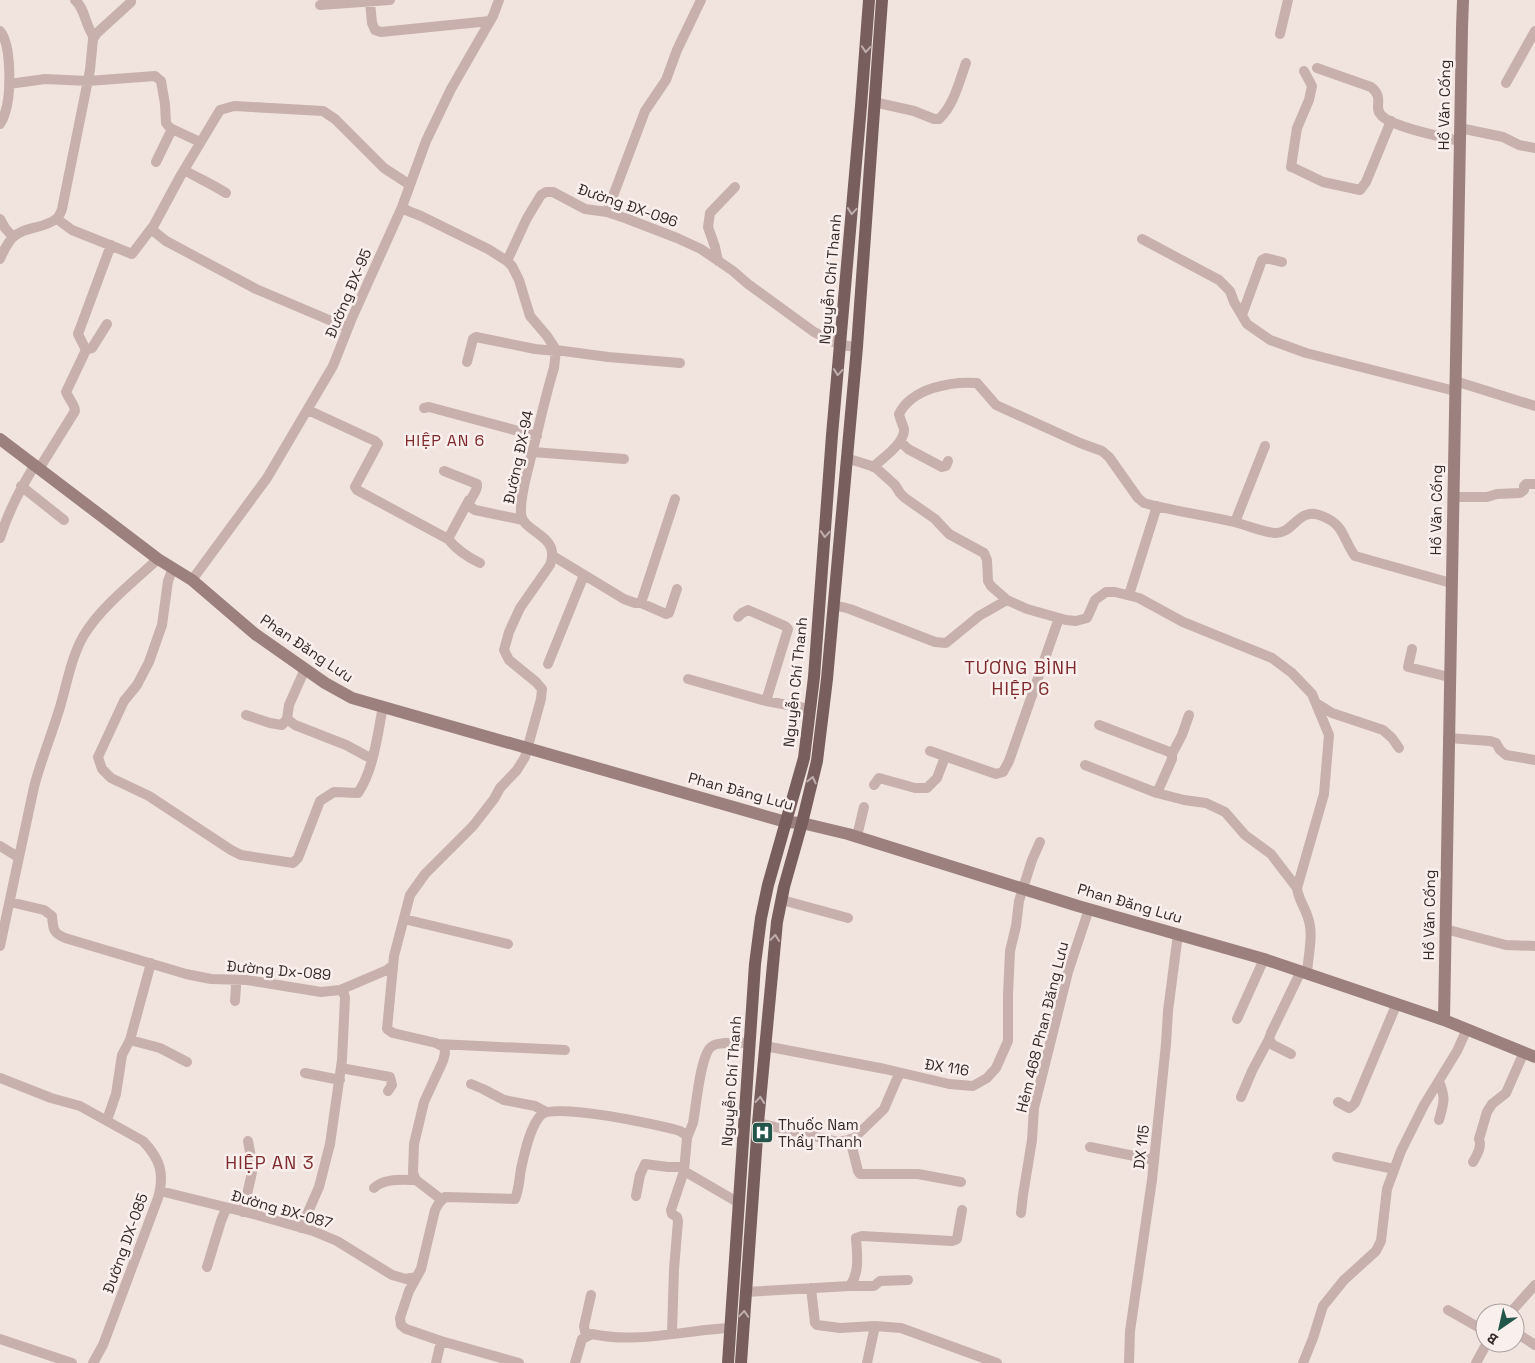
<svg xmlns="http://www.w3.org/2000/svg" width="1535" height="1363" font-family="'Space Grotesk',sans-serif">
<style>
.lines{fill:none;stroke-linecap:round;stroke-linejoin:round}
.street{stroke:#c8b1ac;stroke-width:10}
.secondary{stroke:#9c807d;stroke-width:12}
.primary{stroke:#785f5d;stroke-width:12}
.oneway{stroke:#bfaeac}
.labels{text-anchor:middle;dominant-baseline:central;stroke-width:5;stroke-linejoin:round;paint-order:stroke}
.street-label{font-size:15px;fill:#372b2a;stroke:#f9efec}
.poi-label{font-size:15px;fill:#372b2a;stroke:#f9efec;text-anchor:start}
.neighbourhood-label{font-size:16px;letter-spacing:1px;fill:#7f2a2c;stroke:#f9efec}
.quarter-label{font-size:18px;letter-spacing:1px;fill:#7f2a2c;stroke:#f9efec}
</style>
<rect width="100%" height="100%" fill="#f1e4df"/>
<g class="lines">
<path class="street" d="M75,0C86,10 85,26 94,37
M370,2L372,23L375,30L381,32L490,21
M320,5L390,0
M0,31C12,45 11,96 5,113C4,117 2,121 0,124
M1280,34L1288,0
M1317,68L1371,87C1385,98 1373,107 1381,115C1391,127 1443,137 1460,141
M1304,71L1312,86L1309,100L1297,128L1291,167L1294,168L1323,182L1360,190L1366,182L1391,121
M1506,83L1535,31
M9,84L45,79L88,81L155,76L161,81L165,104L166,123L170,128L200,142
M874,102L914,111L934,119H939C954,105 959,82 966,63
M1460,128L1503,137L1519,145L1535,148
M156,162L172,129
M184,170C198,178 212,184 226,193
M402,207L408,211L421,216L488,249L507,261L512,266L519,280L530,316L547,336L556,350L554,368C545,397 539,427 531,457C527,475 520,495 521,513C521,533 562,534 550,565L520,608L509,632L504,650L509,660L536,682L542,689L541,699L525,757L517,770L500,788L494,799L473,826L425,874L410,895L394,956L387,1029L393,1033L436,1043L444,1047L445,1053L443,1061L424,1102L414,1144L413,1173L416,1180L442,1200
M607,212L645,111L666,80L677,50L701,0
M0,219L5,228L13,237
M57,219L72,230L132,254L154,225L181,175L220,110L234,106L323,111L335,119L384,168L410,185
M151,229L166,241L256,289L348,328
M1142,239L1219,280L1230,291L1234,302L1247,324L1270,340L1306,353L1455,391
M0,259C3,252 7,244 12,238C24,226 44,229 56,219C59,217 61,212 62,209L90,70L93,39L97,33L131,2V0
M507,261L527,218L541,195L546,192H553L585,209L607,212L625,218L677,238L701,249L733,271L748,284L814,332L840,345L857,347
M718,261L715,247L708,227L710,213L735,187
M1242,315L1262,260L1266,258L1282,262
M86,350L92,348L107,324
M556,350L608,357L680,363
M467,362L473,339L476,337L535,349L556,351
M1455,381L1535,406
M424,408L429,407L537,436
M308,410L375,441L378,444L356,485L355,487L357,490L448,539
M900,441L908,449L942,467L946,466L948,461
M533,452L624,459
M846,458L875,467L895,485L900,493L905,498L935,519L949,534L984,553L987,560L988,581L991,586L1007,600L1027,609L1066,620L1076,621L1087,618L1095,600L1106,592H1115L1139,598L1183,622L1272,658L1292,673L1312,694L1329,735L1324,794L1297,888
M873,467C883,458 905,443 904,429C903,425 900,419 899,414C912,388 951,381 977,383L996,405L1080,443L1102,451L1109,457L1138,498L1144,503C1174,511 1204,515 1234,522C1247,525 1262,532 1275,533C1294,534 1298,506 1322,516C1345,525 1342,538 1355,556L1451,583
M39,469L75,411C75,405 69,399 66,392L86,350L78,334L111,245
M444,471L477,484C478,493 469,497 469,506L475,510L523,520
M21,486L64,520
M1453,497H1487L1497,494L1520,493L1524,490V486L1526,484H1535
M469,500L448,539C457,550 467,557 480,563
M1235,522L1265,446
M0,538C8,512 20,489 35,465
M553,556L624,599L635,603H641L675,499
M173,568L168,581L162,625L149,662L137,685L124,701L98,757L102,769L111,778L149,796L231,850L241,855L293,863L298,858L320,801L334,792L358,793C374,769 377,736 383,707
M192,580L267,478L333,366L352,318L402,207L426,141L451,89L493,16L499,0
M1129,595L1157,506
M641,603L666,614L669,613L677,589
M834,605L850,609L935,642L946,643L979,616L1007,600
M738,617L742,613L748,610L785,626L788,629L766,701
M1412,649L1408,667L1449,677
M548,664L584,575
M688,679L766,701L810,709
M1316,703L1332,713L1383,730L1392,738L1399,748
M246,715L270,723L282,725L287,719L289,705L305,669
M287,719L295,725L346,745L372,759
M1099,725L1167,751L1172,754V759L1157,793
M1448,738L1490,741L1496,743L1500,750L1506,755L1535,760
M930,751L996,774L1003,772L1009,761L1059,618
M1172,754L1182,735L1189,715
M1085,765L1157,793L1184,800L1206,803L1225,812L1245,835L1271,854L1297,888C1298,899 1305,907 1308,918C1314,934 1308,956 1307,973
M874,785L879,778L915,788H927L937,778L945,757
M857,836L864,807
M0,846L18,857
M782,900L848,918
M10,902L44,910L52,916C53,929 53,933 65,938L186,974L211,979L247,980L321,992L340,990L387,970L393,965
M404,919L508,944
M1445,929L1506,945L1535,946
M0,946L34,787C41,760 52,734 60,707C67,684 71,657 84,635C101,607 134,581 158,559
M234,980L236,986L235,1001
M1237,1019L1264,959
M1269,1039L1273,1045L1291,1054
M130,1040L160,1048L187,1062
M439,1044L565,1050
M765,1046L885,1069L949,1084L973,1086L987,1078L996,1068L1008,1041V995L1010,951L1016,926L1019,901L1032,860L1040,842
M341,1068L390,1077L392,1085L388,1091
M305,1073L340,1080
M0,1078L51,1098L80,1106L143,1141C160,1159 165,1173 158,1198L103,1345L93,1363
M471,1084L483,1089L504,1100L535,1106L546,1112
M1241,1097L1252,1071L1269,1039L1271,1033L1301,971
M1338,1102L1349,1108L1352,1106L1355,1103L1397,1003
M107,1120L116,1094L122,1055L130,1040L151,963
M1439,1120C1444,1102 1446,1099 1439,1081
M758,1123L839,1142L853,1139L884,1109L896,1081L900,1073
M687,1138C689,1133 691,1128 693,1123C696,1108 700,1056 711,1047C717,1041 740,1043 749,1043
M850,1139L858,1171L860,1174H918L961,1182
M1090,1147L1154,1160
M1337,1157L1394,1169
M1473,1162C1477,1155 1482,1147 1479,1139L1487,1112L1492,1104L1506,1093L1524,1052
M374,1188C384,1178 402,1180 416,1180
M160,1191L257,1215L313,1231L337,1241L392,1275L406,1279L416,1277
M636,1196L640,1175L645,1164L668,1167H684
M243,1212L253,1168L248,1141
M1021,1213L1023,1195L1032,1140L1034,1108L1068,972L1089,909
M301,1228L319,1187L330,1144L342,1060L345,998L344,994L340,990
M207,1267L221,1221L226,1209
M850,1286H874L880,1281L908,1280
M811,1288L815,1323L817,1325L840,1328L875,1326L901,1328L997,1363
M745,1292L850,1286C860,1272 857,1254 856,1238L862,1236L952,1241L957,1239L962,1210
M1448,1310L1485,1331
M1510,1313L1535,1285
M1515,1332L1535,1345
M672,1333L674,1269L678,1221L677,1217L672,1214L671,1210L684,1171
M586,1336L584,1326L591,1295
M0,1339L72,1363
M441,1341L519,1363
M436,1363L441,1341L406,1329L401,1325L400,1318L409,1291L421,1269L435,1210L439,1203L445,1197L515,1199C519,1190 519,1180 521,1169C524,1155 530,1126 541,1115C554,1102 660,1125 680,1131L686,1135L687,1138L684,1171L739,1203
M575,1363L582,1339L592,1334C637,1344 685,1330 730,1328
M867,1363L875,1326
M1129,1363L1130,1331L1152,1180L1166,1044L1168,1011L1178,934
M1303,1363L1313,1338L1323,1306L1344,1280L1376,1251L1381,1241L1387,1189L1401,1151L1424,1105L1457,1051L1467,1029
M1476,1363L1487,1343"/>
<path class="secondary" d="M0,439L158,559L192,580L255,634L325,683L352,698L786,822L802,823L848,834L1078,906L1264,959L1444,1020L1535,1057
M1444,1020L1462,28L1463,0"/>
<path class="primary" d="M728,1363L755,964L761,918L768,885L804,758L814,677L832,435L861,106L869,0
M741,1363L758,1123L777,922L784,887L802,823L817,761L827,679L857,347L882,0"/>
</g>
<defs><path id="oneway-chevron" d="M-2-3.5L2.5 0L-2 3.5" fill="none" stroke-width="1.6" stroke-linecap="round" stroke-linejoin="round" transform="scale(1.25)"/></defs>
<g class="oneway">
<use href="#oneway-chevron" transform="translate(866 49) rotate(94)"/>
<use href="#oneway-chevron" transform="translate(852 211) rotate(95)"/>
<use href="#oneway-chevron" transform="translate(838 372) rotate(95)"/>
<use href="#oneway-chevron" transform="translate(825 534) rotate(94)"/>
<use href="#oneway-chevron" transform="translate(812 780) rotate(-77)"/>
<use href="#oneway-chevron" transform="translate(775 938) rotate(-84)"/>
<use href="#oneway-chevron" transform="translate(760 1100) rotate(-85)"/>
<use href="#oneway-chevron" transform="translate(744 1314) rotate(-86)"/>
</g>
<defs>
<symbol id="hospital-square" viewBox="-11 -11 22 22"><rect x="-9" y="-9" width="18" height="18" rx="4" fill="#23554b" stroke="#f9efec"/><path d="M-5-5h3v3.5h4V-5h3V5h-3V1.5h-4V5h-3Z" fill="#fff"/></symbol>
</defs>
<g fill-rule="evenodd">
<use href="#hospital-square" x="750" y="1120" width="25" height="25"/>
</g>
<g class="labels">
<g class="street-label">
<text transform="translate(1444 105) rotate(-89)">Hồ Văn Cống</text>
<text transform="translate(628 205) rotate(19)">Đường ĐX-096</text>
<text transform="translate(830 279) rotate(-85)">Nguyễn Chí Thanh</text>
<text transform="translate(348 293) rotate(-67)">Đường ĐX-95</text>
<text transform="translate(518 457) rotate(-78)">Đường ĐX-94</text>
<text transform="translate(1436 510) rotate(-89)">Hồ Văn Cống</text>
<text transform="translate(307 648) rotate(34)">Phan Đăng Lưu</text>
<text transform="translate(795 682) rotate(-84)">Nguyễn Chí Thanh</text>
<text transform="translate(741 791) rotate(15)">Phan Đăng Lưu</text>
<text transform="translate(1130 903) rotate(16)">Phan Đăng Lưu</text>
<text transform="translate(1429 915) rotate(-89)">Hồ Văn Cống</text>
<text transform="translate(279 970) rotate(5)">Đường Dx-089</text>
<text transform="translate(1042 1027) rotate(-76)">Hẻm 468 Phan Đăng Lưu</text>
<text transform="translate(947 1067) rotate(9)">ĐX 116</text>
<text transform="translate(731 1081) rotate(-86)">Nguyễn Chí Thanh</text>
<text transform="translate(1141 1147) rotate(-83)">DX 115</text>
<text transform="translate(282 1209) rotate(16)">Đường ĐX-087</text>
<text transform="translate(125 1243) rotate(-70)">Đường DX-085</text>
</g>
<g class="poi-label">
<text x="778" y="1124">Thuốc Nam<tspan x="778" dy="17">Thầy Thanh</tspan></text>
</g>
<g class="neighbourhood-label">
<text x="445" y="440">HIỆP AN 6</text>
</g>
<g class="quarter-label">
<text x="1021" y="667">TƯƠNG BÌNH<tspan x="1021" dy="21">HIỆP 6</tspan></text>
<text x="270" y="1162">HIỆP AN 3</text>
</g>
</g>
<g transform="translate(1500 1328) rotate(214)"><circle r="24" fill="#f9efec" stroke="#aba19e"/>
<path d="M0-4L9 19L0 12L-9 19Z" fill="#23554b"/>
<text y="-8" font-size="14" font-weight="bold" text-anchor="middle" fill="#372b2a">B</text>
</g>
</svg>
